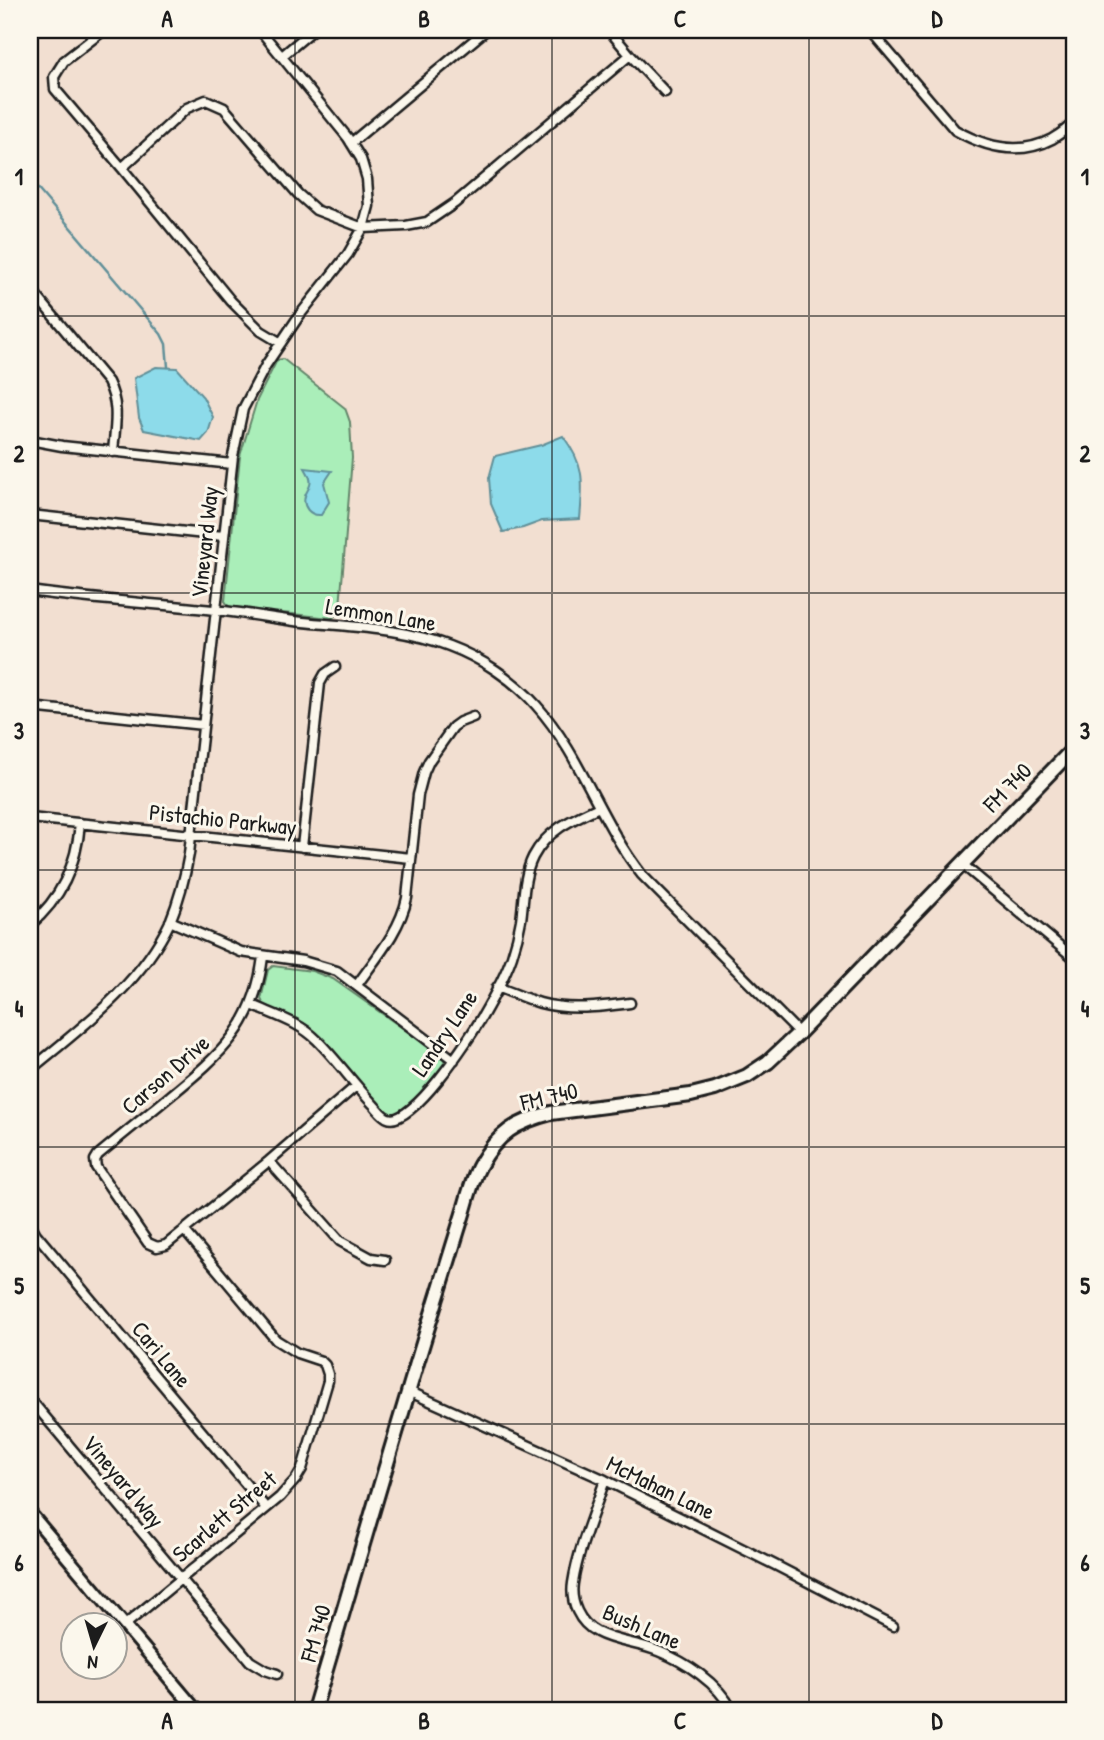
<svg xmlns="http://www.w3.org/2000/svg" width="1104" height="1740" font-family="'Patrick Hand',sans-serif">
<style>
.green{fill:#aaeeb9;stroke:#63856a;stroke-width:2}
.water{fill:#8ddbea;stroke:#608f98;stroke-width:2}
.lines{fill:none;stroke-linecap:round;stroke-linejoin:round}
.stream{stroke:#608f98;stroke-width:2.5}
.minor-casing{stroke:#1c1c1c;stroke-width:13}
.tertiary-casing{stroke:#1c1c1c;stroke-width:16}
.secondary-casing{stroke:#1c1c1c;stroke-width:18}
.minor{stroke:#fbf7ec;stroke-width:8}
.tertiary{stroke:#fbf7ec;stroke-width:10}
.secondary{stroke:#fbf7ec;stroke-width:12}
.grid{fill:none;stroke:#1c1c1c;stroke-width:2;stroke-opacity:0.55}
.labels{text-anchor:middle;dominant-baseline:central;stroke-width:6;stroke-linejoin:round;paint-order:stroke}
.street-label{font-size:23px;fill:#1c1c1c;stroke:#fbf7ec}
.neatline{fill:none;stroke:#1c1c1c;stroke-width:2.5}
.grid-label{font-size:23px;text-anchor:middle;font-weight:bold;fill:#1c1c1c}
</style>
<rect width="100%" height="100%" fill="#f2dfd1"/>
<filter id="ink" filterUnits="userSpaceOnUse"><feTurbulence type="fractalNoise" baseFrequency=".0143" numOctaves="2"/><feDisplacementMap in="SourceGraphic" scale="14" xChannelSelector="R" yChannelSelector="G"/><feConvolveMatrix kernelMatrix="1 2 1 2 8 2 1 2 1" color-interpolation-filters="sRGB"/></filter>
<g filter="url(#ink)">
<path class="green" d="M283,359L345,408L350,422L352,458L340,607L335,616L331,618L234,608L229,607L225,601L240,456L257,400L277,360Z
M273,966L312,971L333,979L435,1051L444,1059L445,1065L431,1084L404,1110C398,1115 391,1116 384,1111L322,1038L310,1027L297,1019L264,1005L261,999L268,970Z"/>
<path class="water" d="M156,367L177,368L203,397L213,417L208,433L201,441L144,430L139,418L134,378Z
M563,436C586,467 583,483 580,519L542,521L523,528L503,532L491,504L489,478L495,456L541,445Z
M305,468L332,471L324,483L329,502L321,515C310,516 302,507 305,496C306,492 309,489 310,485C312,479 308,473 305,468Z"/>
<g class="lines">
<path class="stream" d="M30,180L161,334L166,344L168,367"/>
<defs>
<path id="minor" d="M104,30L64,61L54,77L55,89L122,168L231,301L261,331L281,343
M609,30L630,55L665,92
M870,30L955,130C985,147 1020,156 1052,139C1060,134 1068,129 1074,122
M282,56L313,30
M351,143L486,30
M122,168L187,108L206,100L224,108L298,194L316,210L363,228L406,226L427,222L455,203L630,55
M30,288L108,382C120,406 115,426 113,452
M30,440L62,446L232,464
M30,515L223,536
M30,591C94,600 160,604 224,611C251,614 277,619 303,622C352,627 403,628 449,646C481,658 513,679 536,705C581,755 600,822 642,875L799,1033
M30,707L203,725
M30,818L411,858
M302,847L320,683L325,674L335,667
M962,864L1074,958
M170,921L241,952L303,961L337,971L454,1060
M30,925C61,899 77,863 80,823
M263,957C254,1027 222,1053 170,1096C146,1116 122,1135 98,1155L95,1160L96,1167L148,1243L157,1247L166,1245L269,1161L356,1086
M357,985C376,958 400,931 407,898L418,795L424,772L429,761L453,727L460,722L473,717
M497,987C511,992 526,999 540,1003C570,1011 600,1007 630,1003
M252,1005C274,1015 299,1022 317,1040C337,1060 353,1083 373,1104C377,1108 382,1116 388,1118C411,1128 471,1036 482,1017C493,998 505,977 512,956C516,944 519,932 521,920C524,899 523,877 533,857C547,830 573,819 599,807
M30,1070C82,1027 140,985 170,922C179,900 185,877 189,854L233,456L243,409L266,365L299,316L348,254L363,228L369,206L367,179L361,159L348,138L260,30
M269,1161L340,1241L371,1258L385,1260
M30,1223L36,1234L266,1508
M408,1391L605,1480L775,1565L893,1626
M30,1399L250,1661L265,1670L277,1674
M605,1480C594,1512 578,1550 573,1583C570,1602 579,1623 597,1632C615,1642 639,1643 658,1651C686,1662 718,1683 732,1710
M125,1625L280,1497L296,1479L302,1469L328,1381V1374L325,1365L321,1361L297,1353L276,1340L184,1230"/>
<path id="tertiary" d="M30,1513L196,1710"/>
<path id="secondary" d="M314,1710C353,1579 391,1447 431,1317C441,1285 451,1252 461,1220C467,1202 471,1181 480,1165C498,1133 516,1122 551,1113L691,1095L715,1089L747,1076L768,1062L799,1033L1074,748"/>
</defs>
<use href="#minor" class="minor-casing"/>
<use href="#tertiary" class="tertiary-casing"/>
<use href="#secondary" class="secondary-casing"/>
<use href="#minor" class="minor"/>
<use href="#tertiary" class="tertiary"/>
<use href="#secondary" class="secondary"/>
</g>
</g>
<path class="grid" d="M295,30V1710M552,30V1710M809,30V1710M30,316H1074M30,593H1074M30,870H1074M30,1147H1074M30,1424H1074"/>
<g class="labels">
<g class="street-label">
<text transform="translate(204 542) rotate(-84)">Vineyard Way</text>
<text transform="translate(381 614) rotate(9)">Lemmon Lane</text>
<text transform="translate(1007 787) rotate(-46)">FM 740</text>
<text transform="translate(223 819) rotate(6)">Pistachio Parkway</text>
<text transform="translate(444 1033) rotate(-56)">Landry Lane</text>
<text transform="translate(165 1074) rotate(-41)">Carson Drive</text>
<text transform="translate(549 1096) rotate(-13)">FM 740</text>
<text transform="translate(162 1354) rotate(50)">Cari Lane</text>
<text transform="translate(124 1481) rotate(50)">Vineyard Way</text>
<text transform="translate(661 1487) rotate(26)">McMahan Lane</text>
<text transform="translate(224 1516) rotate(-40)">Scarlett Street</text>
<text transform="translate(642 1626) rotate(23)">Bush Lane</text>
<text transform="translate(315 1633) rotate(-74)">FM 740</text>
</g>
</g>
<rect width="1104" height="1740" fill="none" stroke="#fbf7ec" stroke-width="77"/>
<g transform="translate(94 1646) rotate(185)"><circle r="33" fill="#fbf7ec" stroke="#a29f99" stroke-width="2"/>
<path d="M0-5L12 26L0 18L-12 26Z" fill="#1c1c1c"/>
<text y="-10" font-size="19" font-weight="bold" text-anchor="middle" fill="#1c1c1c">N</text>
</g>
<rect x="38" y="38" width="1028" height="1664" class="neatline"/>
<g class="grid-label">
<text x="167" y="27">A</text>
<text x="424" y="27">B</text>
<text x="680" y="27">C</text>
<text x="937" y="27">D</text>
<text x="19" y="185">1</text>
<text x="1085" y="185">1</text>
<text x="19" y="462">2</text>
<text x="1085" y="462">2</text>
<text x="19" y="739">3</text>
<text x="1085" y="739">3</text>
<text x="19" y="1017">4</text>
<text x="1085" y="1017">4</text>
<text x="19" y="1294">5</text>
<text x="1085" y="1294">5</text>
<text x="19" y="1571">6</text>
<text x="1085" y="1571">6</text>
<text x="167" y="1729">A</text>
<text x="424" y="1729">B</text>
<text x="680" y="1729">C</text>
<text x="937" y="1729">D</text>
</g>
</svg>
